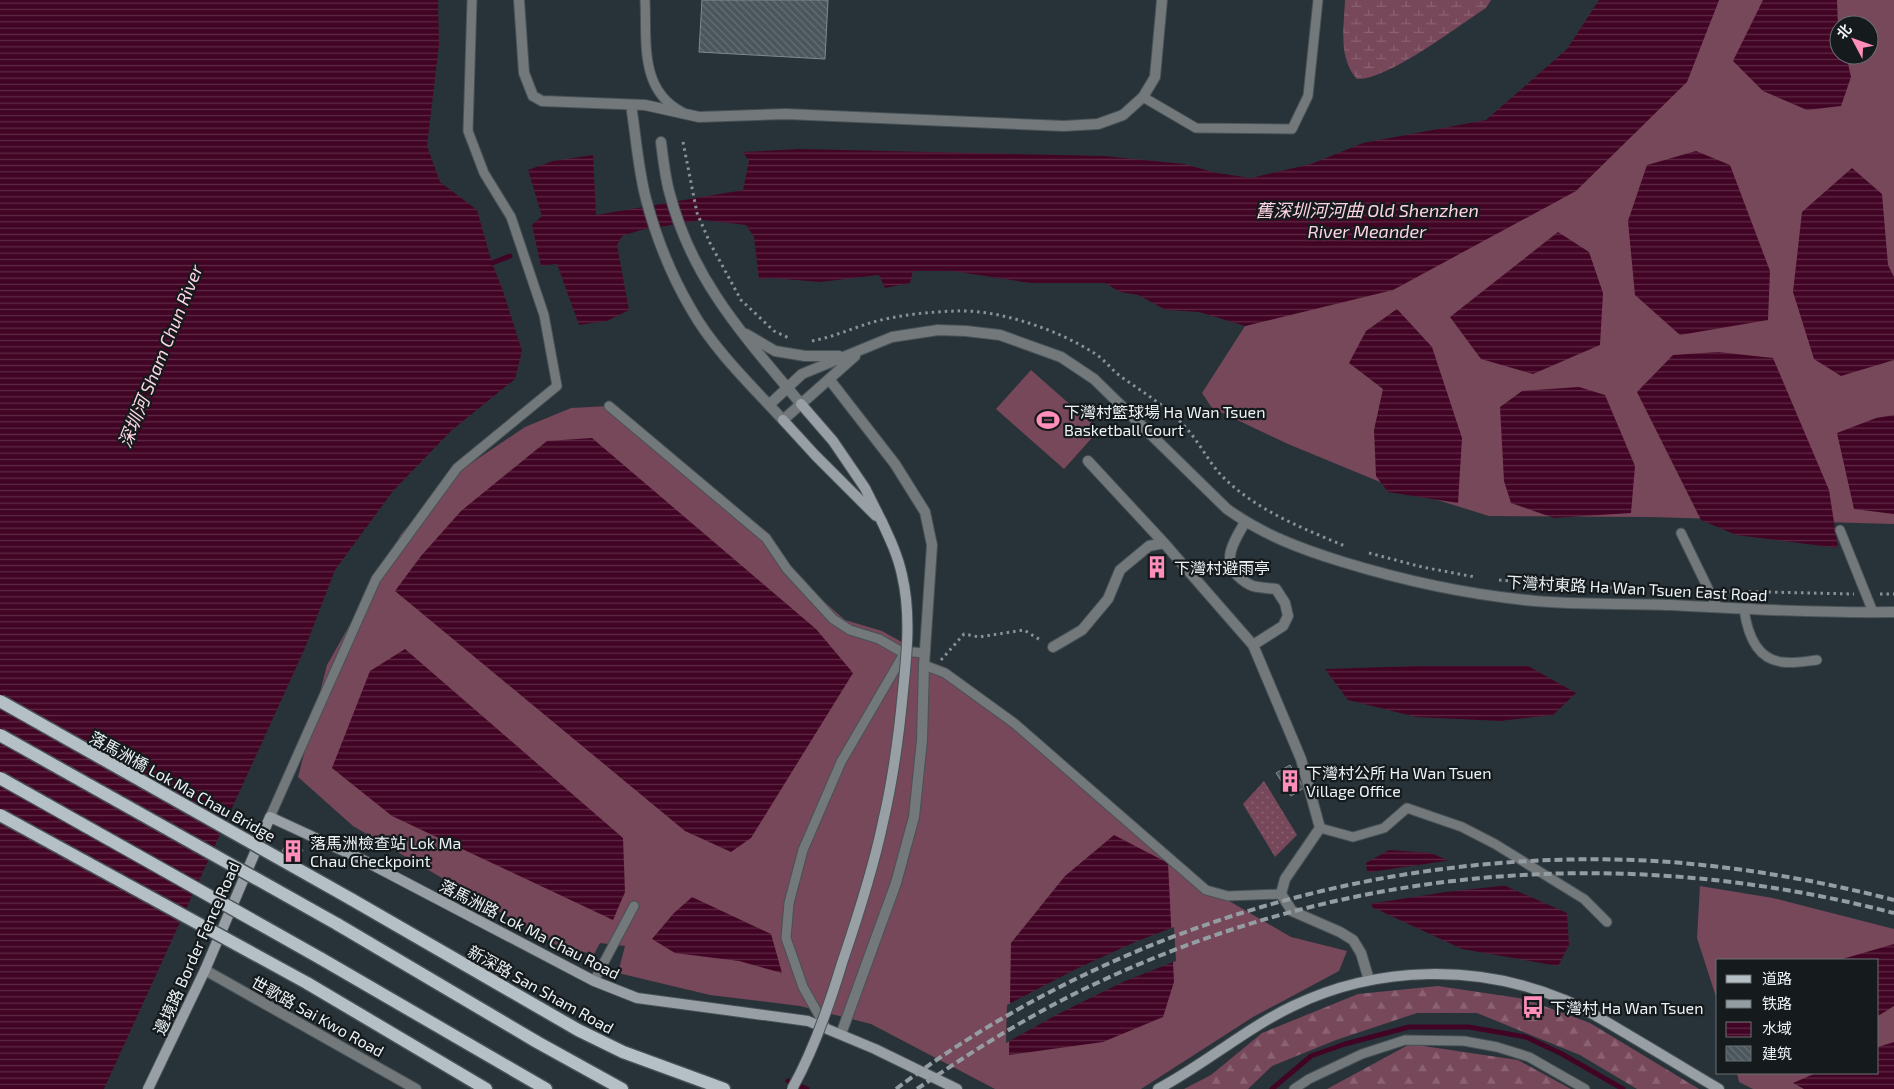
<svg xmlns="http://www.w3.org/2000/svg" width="1894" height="1089" font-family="'Exo 2','Noto Sans SC',sans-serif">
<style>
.grass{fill:#77475a;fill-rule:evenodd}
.forest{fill:url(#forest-firs)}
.wetland{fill:url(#wetland-marsh)}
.park{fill:url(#park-dots)}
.water{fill:url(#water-rules)}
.pier{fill:#283339}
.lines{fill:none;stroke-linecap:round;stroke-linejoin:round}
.stream{stroke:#420424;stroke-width:5}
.building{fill:url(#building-back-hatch);stroke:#7e8a91}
.lane-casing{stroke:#475257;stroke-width:11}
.street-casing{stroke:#475257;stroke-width:12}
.secondary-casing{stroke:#475257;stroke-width:12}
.primary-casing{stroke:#475257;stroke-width:15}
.path{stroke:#889196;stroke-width:3;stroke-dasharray:2.5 4;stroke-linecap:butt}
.lane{stroke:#73787b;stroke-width:9}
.street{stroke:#73787b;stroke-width:10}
.secondary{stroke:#98a0a5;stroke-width:10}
.primary{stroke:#b5bfc6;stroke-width:12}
.rail{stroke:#949da2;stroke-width:4;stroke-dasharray:8 4;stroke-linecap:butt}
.secondary-bridge-casing{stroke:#475257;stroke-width:12;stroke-linecap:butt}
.primary-bridge-casing{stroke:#475257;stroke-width:15;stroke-linecap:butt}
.secondary-bridge{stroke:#98a0a5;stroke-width:10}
.primary-bridge{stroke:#b5bfc6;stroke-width:12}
.labels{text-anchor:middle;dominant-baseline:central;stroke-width:4.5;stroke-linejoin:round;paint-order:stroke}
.poi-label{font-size:16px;fill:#ebf2f6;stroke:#151a1c;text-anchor:start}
.street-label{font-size:16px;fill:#ebf2f6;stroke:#151a1c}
.water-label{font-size:18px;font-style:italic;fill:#fed4e3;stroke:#151a1c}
</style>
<defs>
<pattern id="forest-firs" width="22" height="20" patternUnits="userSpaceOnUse" patternTransform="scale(1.25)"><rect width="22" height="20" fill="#77475a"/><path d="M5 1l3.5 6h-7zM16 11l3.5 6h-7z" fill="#8a6272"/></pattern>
<pattern id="wetland-marsh" width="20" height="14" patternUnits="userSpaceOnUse" patternTransform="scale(1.25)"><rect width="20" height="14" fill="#77475a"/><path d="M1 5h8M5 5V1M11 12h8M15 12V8" fill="none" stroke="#8a6272"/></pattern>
<pattern id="park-dots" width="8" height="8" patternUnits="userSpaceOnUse" patternTransform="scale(1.25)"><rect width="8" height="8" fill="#77475a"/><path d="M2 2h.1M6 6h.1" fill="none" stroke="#8a6272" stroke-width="1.8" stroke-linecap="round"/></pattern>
<pattern id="water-rules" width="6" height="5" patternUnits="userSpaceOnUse" patternTransform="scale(1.25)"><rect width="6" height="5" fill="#420424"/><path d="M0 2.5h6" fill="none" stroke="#5d2944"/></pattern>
<pattern id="building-back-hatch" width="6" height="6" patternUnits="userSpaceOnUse" patternTransform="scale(1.25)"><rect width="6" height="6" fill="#4b565c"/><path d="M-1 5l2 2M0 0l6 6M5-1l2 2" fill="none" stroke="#656f74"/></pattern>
</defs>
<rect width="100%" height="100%" fill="#283339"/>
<path class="grass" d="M1719,0H1894V524L1650,517L1489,516L1380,482L1288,444L1212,408L1202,393L1245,326L1403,285L1692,67ZM1839,25H1869V55H1839Z
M1031,370L1099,430L1064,469L996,409Z
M609,406L766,538L787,569L845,620L882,631L900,641L1014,723L1200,884L1291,937L1347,951L1339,971L1253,1017L1141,1089H995L871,1024L800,1006L710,995L618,973L625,946L600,943L594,954L562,948L353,826L298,777L327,665L401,534L452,476L525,427L571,408Z
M1700,886L1773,898L1894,929V1089H1753L1739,1082L1737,1073H1878V960H1718V1003L1697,938Z"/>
<path class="forest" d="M1438,986L1525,999L1590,1023L1699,1089H1637L1580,1055L1477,1013H1417L1336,1040L1272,1066L1248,1089H1184L1211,1075L1262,1033L1358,994Z
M1410,1044L1518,1060L1571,1089H1327Z"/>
<path class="wetland" d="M1345,0H1491L1486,8C1458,26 1388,80 1357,79C1338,58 1344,27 1345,0Z"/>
<path class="park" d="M1264,781L1297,835L1275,857L1243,804Z"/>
<path class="water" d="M0,0H438L439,45L427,146L440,182L477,210L492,263L503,291L522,351L515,379L452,430L393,491L335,570L305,648L104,1089H0Z
M1599,0H1719L1687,82L1576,191L1393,290L1245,326L1199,312L1166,310L1138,295L1120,292L1105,283H1031L952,271H913L910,283L885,288L879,275L820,282L772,278L759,279L754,237L746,225L702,220L641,230L622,236L617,245L629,310L607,321L579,325L557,264L541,266L532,225L542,216L528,170L553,161L593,155L596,215L743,190L749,161L743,152L800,149L1104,156L1184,164L1217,173L1251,178L1311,164L1363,143L1486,120L1567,49Z
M1763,0H1837L1839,55H1846L1851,77L1841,106L1807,110L1763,91L1733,61Z
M1696,151L1730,165L1770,271L1768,320L1680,335L1635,295L1628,221L1647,165Z
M1852,168L1882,194L1888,265L1894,277V360L1841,376L1814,359L1793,292L1802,212Z
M1558,232L1589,252L1603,293L1600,345L1533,374L1481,359L1450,317Z
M1397,309L1432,347L1462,438L1458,503L1388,492L1376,476L1374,430L1383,389L1349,363L1366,331Z
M1718,352L1773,358L1829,490L1838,548L1736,535L1701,520L1637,392L1673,355Z
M1579,387L1605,395L1635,466L1631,513L1554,518L1511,503L1504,481L1500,407L1522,391Z
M1894,415V514L1854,509L1837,433L1876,418Z
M592,438L816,629L853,673L751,838L731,852L685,831L395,591L421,556L461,511L547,441Z
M405,649L623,838L625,892L613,920L392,816L332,768L370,671Z
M1419,666H1528L1576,693L1553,715L1500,721L1416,717L1348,700L1325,669Z
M1114,835L1168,863L1174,982L1163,1017L1103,1042L1009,1055L1011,943L1065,876Z
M1389,850L1431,853L1567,913L1569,945L1558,966L1462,949L1372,907L1366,863Z
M692,897L771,934L782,973L739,961L675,953L652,939L674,913Z
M1894,944V1006L1878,1016V960H1839Z
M1894,1042V1089H1804L1793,1083L1816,1073H1878V1047Z"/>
<path class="pier" d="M1452,860L1510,885L1446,892L1369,904L1364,873Z
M1174,927L1176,961L1123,982L1058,1014L1006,1043L1007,1005L1076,969L1135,942Z"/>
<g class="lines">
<path class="stream" d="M492,263L510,256
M788,1081L807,1089
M1272,1089L1311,1056L1345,1044L1409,1027H1469L1526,1037L1562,1054L1623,1089"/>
</g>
<path class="building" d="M702,0H828L825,59L699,52Z
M1158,558L1166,568L1156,576L1148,567Z
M1290,765L1304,788L1291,796L1276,773Z
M288,841L303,850L297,860L282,851Z"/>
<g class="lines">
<defs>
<path id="lane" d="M645,0C647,41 639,90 682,112
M1143,97L1196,128L1292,129L1308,96L1318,0
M609,406L766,538L787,569L833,619L850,630L879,639L900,651L925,653
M1840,530L1873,612
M1681,533L1717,607
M1744,609C1747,631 1755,659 1782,662C1793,664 1806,661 1817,660
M924,665L945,673L1014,723L1206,890L1228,896L1281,894
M270,817L376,579L457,468L557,386L544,315L511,217L484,173L468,131L472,0
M1320,828L1353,837L1384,828L1407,808L1462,827L1495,844L1584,899L1607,922
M594,981L634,906
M825,1026L803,987L786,938L789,903L803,850L841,762L905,652
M1294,1089L1309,1079L1362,1054L1405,1040L1464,1041L1497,1047L1529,1057L1585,1089"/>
<path id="street" d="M519,0L524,73L533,96L542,101L645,105L699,117L786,114L1064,126L1098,124L1123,115L1143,97L1155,77L1162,0
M631,105C636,136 638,169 646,199C656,237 671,275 691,309C714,350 751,385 783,420L855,356
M661,142C663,158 665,176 669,191C691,279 745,337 801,404
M746,334L775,351L805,356H839
M829,379L895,464L925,512L932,545L924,665L922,740L914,817L896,883L841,1034
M769,405L802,374L892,337L938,330L966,331L1000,335L1061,357L1094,379L1227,509C1263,535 1301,549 1343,562C1405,581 1471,595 1535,601C1580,605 1626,603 1671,605C1745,609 1820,613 1894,612
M1088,461L1164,543L1253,645L1301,759L1320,828L1285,879L1281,894L1292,911L1340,932L1353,940L1361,953L1369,980
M1245,522C1236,538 1221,559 1237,575C1241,579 1247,584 1253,586C1260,588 1269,588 1276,589L1285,603L1288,616L1283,626L1253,645
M1053,647L1082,630L1108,599L1120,570L1149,546L1164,543
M205,970L416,1089"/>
<path id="secondary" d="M801,404L833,441L865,488L882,522
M783,420L815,455L876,516
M148,1089L205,970L270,817L361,859L594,981L637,998L808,1021L875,1049L957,1089
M1158,1089C1205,1064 1245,1029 1293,1006C1378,965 1479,964 1565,1000C1588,1010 1610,1024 1632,1037C1661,1054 1690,1072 1719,1089"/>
<path id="primary" d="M351,899L578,1030L623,1052L724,1089
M337,924L537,1042L622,1089
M320,958L546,1089
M307,983L486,1089"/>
</defs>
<use href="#lane" class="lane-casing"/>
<use href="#street" class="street-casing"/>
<use href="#secondary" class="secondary-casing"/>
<use href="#primary" class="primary-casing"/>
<path class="path" d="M683,142L697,213L710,243L741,300L774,331L791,339
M812,341C833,337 853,328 873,322C899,315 928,312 955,311C999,309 1058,330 1094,353C1104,359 1111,369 1120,376C1144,393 1168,407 1188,430C1200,444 1209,462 1221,475C1255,510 1302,528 1345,546
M1369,553L1422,567L1475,577
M1499,580L1553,585L1640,589
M1723,591L1854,594
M1880,594H1894
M941,660L964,634L979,637L1024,630L1042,641"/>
<use href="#lane" class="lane"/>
<use href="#street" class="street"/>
<use href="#secondary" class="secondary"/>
<use href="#primary" class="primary"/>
<path class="rail" d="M896,1089C1115,924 1398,843 1670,862C1746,868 1821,881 1894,900
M917,1089C968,1054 1020,1021 1076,993C1334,866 1616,841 1894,913"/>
<defs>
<path id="secondary-bridge" d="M792,1089C814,1050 829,1006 842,963C858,916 873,870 883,822C893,779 899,735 903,691C907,653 911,613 902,575C898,556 890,539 882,522"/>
<path id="primary-bridge" d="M0,701L351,899
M0,735L337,924
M0,778L320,958
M0,815L307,983"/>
</defs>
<use href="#secondary-bridge" class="secondary-bridge-casing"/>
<use href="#primary-bridge" class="primary-bridge-casing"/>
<use href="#secondary-bridge" class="secondary-bridge"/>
<use href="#primary-bridge" class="primary-bridge"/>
</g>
<defs>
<symbol id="stadium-bare" viewBox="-9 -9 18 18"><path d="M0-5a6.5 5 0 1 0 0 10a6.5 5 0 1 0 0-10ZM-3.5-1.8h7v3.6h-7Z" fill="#ff8ebb" stroke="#151a1c" stroke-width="2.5" paint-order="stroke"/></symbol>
<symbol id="building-bare" viewBox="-9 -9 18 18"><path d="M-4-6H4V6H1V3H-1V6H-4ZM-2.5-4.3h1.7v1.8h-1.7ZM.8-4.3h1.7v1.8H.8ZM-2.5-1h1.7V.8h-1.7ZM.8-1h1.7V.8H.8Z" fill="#ff8ebb" stroke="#151a1c" stroke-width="2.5" paint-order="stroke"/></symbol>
<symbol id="bus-bare" viewBox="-9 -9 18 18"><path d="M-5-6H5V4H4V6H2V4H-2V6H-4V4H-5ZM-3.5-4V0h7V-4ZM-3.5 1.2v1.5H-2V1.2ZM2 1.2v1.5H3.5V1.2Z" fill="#ff8ebb" stroke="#151a1c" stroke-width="2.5" paint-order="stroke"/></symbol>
</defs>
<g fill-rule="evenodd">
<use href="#stadium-bare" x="1032" y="404" width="32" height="32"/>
<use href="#building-bare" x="1141" y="551" width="32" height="32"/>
<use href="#building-bare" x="1274" y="765" width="32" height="32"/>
<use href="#building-bare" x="277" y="835" width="32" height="32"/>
<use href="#bus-bare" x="1517" y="991" width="32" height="32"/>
</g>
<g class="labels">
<g class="poi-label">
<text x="1064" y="411">下灣村籃球場 Ha Wan Tsuen<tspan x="1064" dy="18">Basketball Court</tspan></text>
<text x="1174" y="567">下灣村避雨亭</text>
<text x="1306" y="772">下灣村公所 Ha Wan Tsuen<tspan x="1306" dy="18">Village Office</tspan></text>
<text x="310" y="842">落馬洲檢查站 Lok Ma<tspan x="310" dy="18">Chau Checkpoint</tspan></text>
<text x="1550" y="1007">下灣村 Ha Wan Tsuen</text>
</g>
<g class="street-label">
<text transform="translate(1637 588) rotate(3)">下灣村東路 Ha Wan Tsuen East Road</text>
<text transform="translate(183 786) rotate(29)">落馬洲橋 Lok Ma Chau Bridge</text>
<text transform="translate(530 929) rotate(27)">落馬洲路 Lok Ma Chau Road</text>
<text transform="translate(196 948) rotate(-66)">邊境路 Border Fence Road</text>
<text transform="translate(541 989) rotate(29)">新深路 San Sham Road</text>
<text transform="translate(318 1016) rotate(29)">世歌路 Sai Kwo Road</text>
</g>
<g class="water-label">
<text x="1367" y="210">舊深圳河河曲 Old Shenzhen<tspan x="1367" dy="21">River Meander</tspan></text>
<text transform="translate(160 356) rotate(-68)">深圳河 Sham Chun River</text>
</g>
</g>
<rect x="1716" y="959" width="162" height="115" fill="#151a1c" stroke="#6b7073"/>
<rect x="1726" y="975" width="25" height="8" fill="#b5bfc6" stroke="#6b7073"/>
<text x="1762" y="984" font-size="15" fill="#ebf2f6">道路</text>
<rect x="1726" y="1000" width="25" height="8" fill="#949da2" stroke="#6b7073"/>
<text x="1762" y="1009" font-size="15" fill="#ebf2f6">铁路</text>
<rect x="1726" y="1022" width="25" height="15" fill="url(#water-rules)" stroke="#6b7073"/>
<text x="1762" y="1034" font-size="15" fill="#ebf2f6">水域</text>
<rect x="1726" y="1046" width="25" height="15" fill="url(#building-back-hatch)" stroke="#6b7073"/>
<text x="1762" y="1059" font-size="15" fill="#ebf2f6">建筑</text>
<g transform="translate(1854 40) rotate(311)"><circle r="24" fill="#151a1c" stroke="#6b7073"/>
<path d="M0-4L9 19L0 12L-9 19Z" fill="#ff8ebb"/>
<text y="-8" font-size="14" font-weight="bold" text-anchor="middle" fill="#ebf2f6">北</text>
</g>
</svg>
